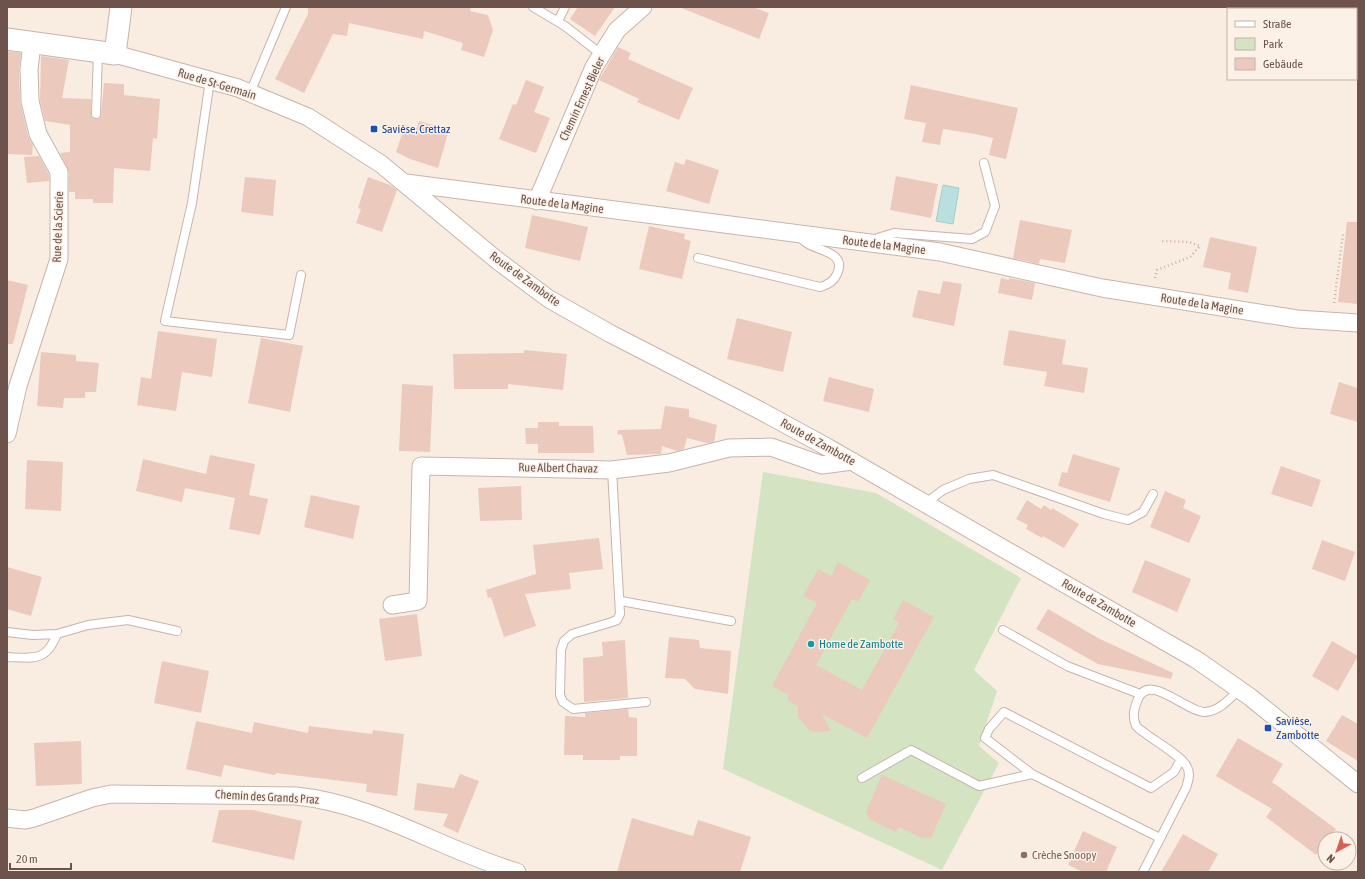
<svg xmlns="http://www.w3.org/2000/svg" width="1365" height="879" font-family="'Asap Condensed',sans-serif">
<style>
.green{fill:#d4e4c2}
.water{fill:#b9dfdf;stroke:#a1ced0}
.building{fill:#ebc9bd}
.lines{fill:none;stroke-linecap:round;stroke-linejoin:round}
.service-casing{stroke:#c8b4ab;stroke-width:10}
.minor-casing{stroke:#c8b4ab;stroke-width:19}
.tertiary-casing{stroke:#c8b4ab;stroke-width:23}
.path{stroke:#cfada1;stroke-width:2.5;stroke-dasharray:1 3;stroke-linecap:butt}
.service{stroke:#fff;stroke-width:8}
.minor{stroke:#fff;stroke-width:17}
.tertiary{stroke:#fff;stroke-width:21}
.transit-dot{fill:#1a4fb4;stroke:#fcf1e7;stroke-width:1.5}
.culture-dot{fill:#0f9aa8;stroke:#fcf1e7;stroke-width:1.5}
.education-dot{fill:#8d6e63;stroke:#fcf1e7;stroke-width:1.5}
.labels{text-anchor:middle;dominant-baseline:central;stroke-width:3;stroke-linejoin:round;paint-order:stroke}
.street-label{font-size:12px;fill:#6d534c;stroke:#fcf1e7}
.transit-label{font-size:12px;fill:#164399;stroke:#fcf1e7;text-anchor:start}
.culture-label{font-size:12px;fill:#0d838f;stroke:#fcf1e7;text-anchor:start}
.education-label{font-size:12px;fill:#785e54;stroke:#fcf1e7;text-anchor:start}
</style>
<rect width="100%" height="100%" fill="#f9ede2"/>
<path class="green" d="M763,472L876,493L1021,578L974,670L997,691L979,746L999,763L942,870L723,769Z"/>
<path class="water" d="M943,185L959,188L953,224L936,221Z"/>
<path class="building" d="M308,7H471L470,11L488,15L493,30L484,57L461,50L463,43L424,31L423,39L349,23L347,36L333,34L304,93L275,79L308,14Z
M578,7H615L595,36L570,19Z
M679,7H753L769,13L759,39Z
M618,47L631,53L628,59L693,88L679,120L637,102L639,99L599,80Z
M7,51L21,53L19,69L20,101L28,136L33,145L32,155L7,154Z
M41,56L69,60L62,98L91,99V114L93,119H98L101,115L104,83L124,84V95L160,99L157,139L153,138L150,171L114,168L113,203H93V199H75V192H69V172L60,153L70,152V125L45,121L40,100Z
M526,80L544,87L534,112L550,118L536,153L499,139L513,104L516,105Z
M911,85L1018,108L1006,159L989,155L993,138L975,134L943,129L940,145L922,142L926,123L904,119Z
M419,121L449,130L438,168L410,159L396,152L405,125L417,128Z
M39,156L49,175V181L27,183L24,157Z
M686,159L719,170L709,204L666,191L675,162L684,165Z
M896,176L938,184L931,218L890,210Z
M245,177L276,180L273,216L241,212Z
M368,177L390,185L397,190L382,232L356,223L361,209L358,208Z
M532,215L588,227L580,261L525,248Z
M1020,220L1072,230L1065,263L1040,259L1039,264L1013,258Z
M1347,222H1358V304L1338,302Z
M649,226L685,234L684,239L691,241L682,279L639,269Z
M1210,237L1257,247L1248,293L1228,289L1231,273L1203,267Z
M1001,278L1009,280V278L1035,283L1032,300L998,293Z
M7,280L28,285L13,344H7Z
M943,281L962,284L954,326L912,317L918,290L940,294Z
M737,318L792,332L783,372L727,359Z
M1009,330L1066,340L1062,364L1088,368L1084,393L1044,386L1047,372L1003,365Z
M158,331L217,339L212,377L182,372L176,411L137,405L141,377L151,379Z
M261,338L303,346L290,412L248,403Z
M524,350L567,354L563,390L508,384V389H454L453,354L524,353Z
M41,352L76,355V361L99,363L96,392H85V398H64L63,408L37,406Z
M829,377L874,389L869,412L823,401Z
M1339,382L1358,388V422L1330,414Z
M402,384L433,386L430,452L399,451Z
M665,406L689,409V417L717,425L714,442L707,443L687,438L684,449L677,451L662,446L661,454L627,455L622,435L617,434L618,430L661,429Z
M538,422H559V426H593L594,453H538V444H526L525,428H538Z
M1073,454L1120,468L1110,502L1058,486L1062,472L1067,473Z
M210,455L255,464L249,495L268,499L260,535L229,529L235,498L185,488L182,502L136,491L143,459L206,474Z
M27,460L63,462L61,511L25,509Z
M1281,466L1321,480L1312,507L1271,494Z
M521,486L522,520L480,521L478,488Z
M1165,491L1186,500L1183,508L1201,516L1189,543L1150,527Z
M311,495L360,506L353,539L304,527Z
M1027,500L1041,509L1044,505L1051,510L1052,508L1079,524L1064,548L1043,536L1042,538L1026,529L1028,525L1016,519Z
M599,538L603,569L569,573L571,589L525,594L536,626L504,637L491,597L488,598L486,590L536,574L533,545Z
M1322,540L1355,552L1345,581L1312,569Z
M1145,560L1191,579L1177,612L1132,592Z
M838,562L870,580L858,602L852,599L816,665L862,690L899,623L893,619L903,600L934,617L867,738L822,714L831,731L816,732L809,730L798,717V706L787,700L789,695L772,686L817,603L803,596L818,569L831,576Z
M7,567L42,577L31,616L7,609Z
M1048,609L1098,638L1173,673L1171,679L1098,664L1036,629Z
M417,614L422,656L385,661L379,619Z
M669,637L699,640L700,648L731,651L728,694L695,689L685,679L665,678Z
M625,640L628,698L584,702L583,658L603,656L602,642Z
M1332,641L1358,656L1338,691L1312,676Z
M162,661L209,671L201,713L154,703Z
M628,709L629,717L637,718V756H620V760H583V755H564L565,716L585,717V713Z
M1342,715L1358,724V761L1326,741Z
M196,721L252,733L254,722L308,733L309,726L372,734L373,730L404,734L397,796L366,792L367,784L276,773L275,775L224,765L221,777L186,769Z
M1238,738L1283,764L1272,782L1336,829L1328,839H1325V843L1316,855L1266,817L1272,809L1216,776Z
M81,741L82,784L36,786L34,743Z
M460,774L479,781L458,833L443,826L448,814L414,810L417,783L454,788Z
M882,775L946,804L931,838H921L899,827L896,832L869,819L866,811Z
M219,810H253L302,821L294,860L212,842Z
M632,818L693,836L698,820L751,837L740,872H617Z
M1083,831L1117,847L1106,872H1083L1068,865Z
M1183,834L1218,854L1208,872H1161Z"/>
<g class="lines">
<defs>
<path id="service" d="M533,7L565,26L602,55
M558,21L565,7
M210,80L192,203L165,321L289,335L301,275
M250,93L286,7
M96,114L98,52
M874,239L894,233L972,239L985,232L995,206L984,163
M698,258L820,287C828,285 834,281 837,274C849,248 807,252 800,236
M612,470L620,614L617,620L612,622L572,634L564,641L561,650L560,695L563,702L573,709L646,702
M926,503L943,490L969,479L993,475L1104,514L1128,520L1143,512L1153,494
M621,601L731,621
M1003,630L1067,666L1140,694
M7,632L33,635L57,634C46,662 34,658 7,657
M57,634L88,625L128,620L177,631
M1032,774L985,738L989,729L1004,712L1151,788L1174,772L1181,759
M862,778L911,750L979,786L1032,774L1160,838
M1143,872L1186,788C1188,782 1191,773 1187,767C1181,754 1148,738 1136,726C1132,715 1134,709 1138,699C1149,672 1186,712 1205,712C1220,711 1230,698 1240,689"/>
<path id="minor" d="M115,54L238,88L308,117L381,164L498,261L549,299L611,334L761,411L827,447L1197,660L1250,697L1358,784
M406,183L940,252L1102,288L1297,319L1358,323
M537,201L594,67L617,30L643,7
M7,434L18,386L59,259V172L38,134L30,101L29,69L32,43
M392,605L418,601L421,466L612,470L669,463L729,448L771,447L822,465L852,461
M7,818L25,820L34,818L92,798L111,794L296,796C375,804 442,850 517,872"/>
<path id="tertiary" d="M7,39L115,54L121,7"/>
</defs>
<use href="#service" class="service-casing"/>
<use href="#minor" class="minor-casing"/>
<use href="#tertiary" class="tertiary-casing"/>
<path class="path" d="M1155,278L1157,270L1190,257L1200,246L1189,242L1162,241
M1334,303L1343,234"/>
<use href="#service" class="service"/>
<use href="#minor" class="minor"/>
<use href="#tertiary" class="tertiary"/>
</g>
<g class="transit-dot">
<rect x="370" y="125" width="8" height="8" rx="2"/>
<rect x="1264" y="724" width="8" height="8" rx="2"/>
</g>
<circle class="culture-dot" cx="811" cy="644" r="4"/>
<circle class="education-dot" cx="1024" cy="855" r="4"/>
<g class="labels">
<g class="street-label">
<text transform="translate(217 84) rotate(17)">Rue de St-Germain</text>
<text transform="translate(582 99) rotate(-65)">Chemin Ernest Bieler</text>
<text transform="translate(562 204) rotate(7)">Route de la Magine</text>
<text transform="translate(58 227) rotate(-88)">Rue de la Scierie</text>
<text transform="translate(884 245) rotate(7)">Route de la Magine</text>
<text transform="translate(525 279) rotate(36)">Route de Zambotte</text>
<text transform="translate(1202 304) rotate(9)">Route de la Magine</text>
<text transform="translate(818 442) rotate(29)">Route de Zambotte</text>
<text transform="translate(558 468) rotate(1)">Rue Albert Chavaz</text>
<text transform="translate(1099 603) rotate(30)">Route de Zambotte</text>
<text transform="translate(267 797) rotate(3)">Chemin des Grands Praz</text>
</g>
<g class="transit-label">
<text x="382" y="129">Savièse, Crettaz</text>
<text x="1276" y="721">Savièse,<tspan x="1276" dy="14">Zambotte</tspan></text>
</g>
<g class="culture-label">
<text x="819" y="644">Home de Zambotte</text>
</g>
<g class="education-label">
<text x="1032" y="855">Crèche Snoopy</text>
</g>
</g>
<rect width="1365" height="879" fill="none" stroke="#6d534c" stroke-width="16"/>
<rect x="1227" y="8" width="130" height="72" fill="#fcf1e7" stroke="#c3b2a9"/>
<rect x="1235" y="21" width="20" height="6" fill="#ffffff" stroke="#c3b2a9"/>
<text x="1263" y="28" font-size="12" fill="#6d534c">Straße</text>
<rect x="1235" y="38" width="20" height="12" fill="#d4e4c2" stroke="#c3b2a9"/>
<text x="1263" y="48" font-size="12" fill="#6d534c">Park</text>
<rect x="1235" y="58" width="20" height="12" fill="#ebc9bd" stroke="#c3b2a9"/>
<text x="1263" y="68" font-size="12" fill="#6d534c">Gebäude</text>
<g transform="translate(1337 851) rotate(220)"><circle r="19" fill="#fcf1e7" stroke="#c3b2a9"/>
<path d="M0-3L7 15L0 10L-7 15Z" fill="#d56154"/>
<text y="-6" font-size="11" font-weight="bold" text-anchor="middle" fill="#6d534c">N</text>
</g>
<path d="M10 863v6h61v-6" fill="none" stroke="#6d534c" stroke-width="2"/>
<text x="16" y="863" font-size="12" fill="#6d534c" stroke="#fcf1e7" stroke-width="3" paint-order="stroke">20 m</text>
</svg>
